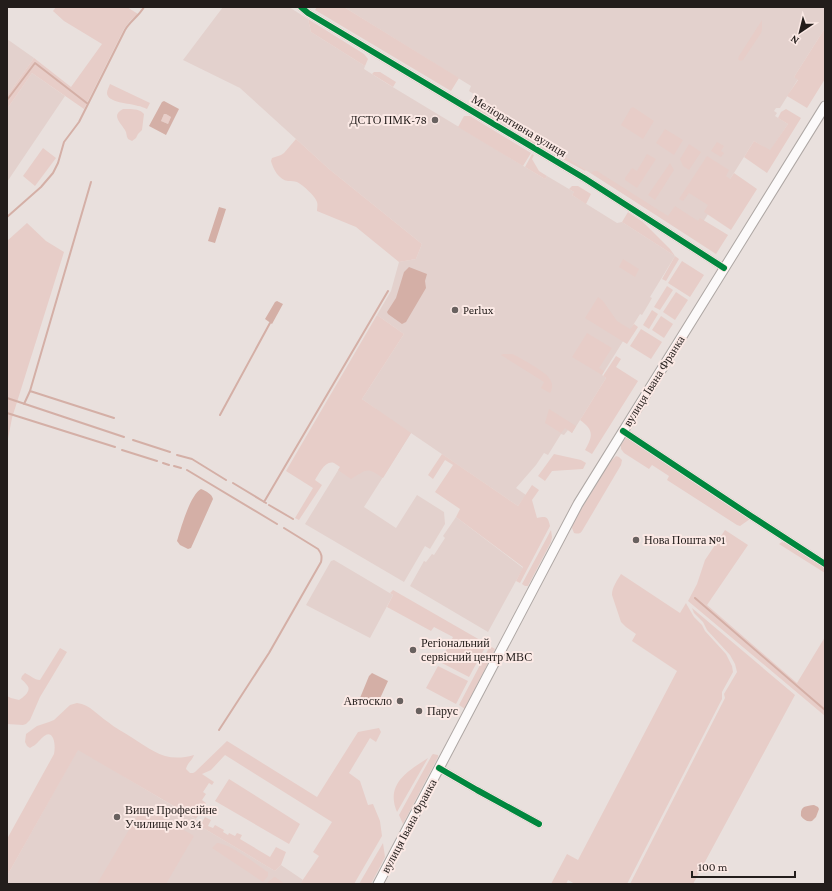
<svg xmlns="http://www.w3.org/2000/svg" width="832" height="891" font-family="'Crimson Pro',serif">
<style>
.built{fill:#e3d1cd}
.green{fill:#e7cdc8}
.water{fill:#d4afa6;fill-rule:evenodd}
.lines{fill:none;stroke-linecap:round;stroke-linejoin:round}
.stream{stroke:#d4afa6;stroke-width:2}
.street-casing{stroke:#aea7a4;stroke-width:8}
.primary-casing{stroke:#aea7a4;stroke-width:11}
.street{stroke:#fcfafa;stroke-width:6}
.primary{stroke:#fcfafa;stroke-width:9}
.cycleway-casing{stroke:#fbe9e5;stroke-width:8}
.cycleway{stroke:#00873e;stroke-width:6}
.poi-dot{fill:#68615f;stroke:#fbe9e5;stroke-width:1.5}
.labels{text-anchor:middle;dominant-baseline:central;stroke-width:4;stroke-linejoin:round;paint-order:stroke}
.poi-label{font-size:12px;fill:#231d1b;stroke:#fbe9e5;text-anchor:start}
.street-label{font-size:12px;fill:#231d1b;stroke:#fbe9e5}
</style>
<rect width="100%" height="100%" fill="#e9e0dd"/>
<path class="built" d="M223,7H289L308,19L311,32L365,66L364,69L386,83L545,179L547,176L574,192L572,195L617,223L622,222L675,256L650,297L652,298L648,305L642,315L640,314L602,375L606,378L572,433L568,430L564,435L561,434L548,455L544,453L536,465L516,488L526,495L518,506L411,433L364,507L396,528L417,495L444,512L445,524L430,549L425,546L404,582L305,524L376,409L362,399L404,334L377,315L391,291L399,262L416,259L422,244L329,169L240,88L183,60Z
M344,7H825V28L794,77L798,79L780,108H776L774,111L777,113L775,116L788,124L770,151L754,141L693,238L505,119L507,115L469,91L471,86Z
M7,39L34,58L7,96Z
M32,73L65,96L7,182V109Z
M456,517L523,568L488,632L410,586L424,561L426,562L432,554L434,555L445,538L443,536Z
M334,560L393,595L370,638L306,605L331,561Z
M78,749L200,822V826L275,871L281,865L303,880L300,884H7V876Z"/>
<path class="green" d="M56,7H127L138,14L130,21L124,29L84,109L32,73L7,109V96L34,58L71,87L102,44L64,21L53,11Z
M317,7H344L459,78L451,91L315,10Z
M308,19L364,54L368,59L365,66L311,32Z
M762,20V30L761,33L743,60L740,61L738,59L739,56Z
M825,28V79L807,108L787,96L798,80L794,77Z
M374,72H380L396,82L393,87L372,74Z
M110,84L150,103L147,109C144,108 141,106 138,106C130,103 107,103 107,93C107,90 109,87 110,84Z
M475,95L508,115L506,119L520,128L514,130L475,108C471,103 473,100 475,95Z
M633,107L654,121L643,139L621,125L631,108Z
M123,109C130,109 139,108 144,114L142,130L138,134L136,138L132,141L128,139C126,136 127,133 125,130C120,122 111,115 123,109Z
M786,109L801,118L767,173L744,157L754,141L770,150L788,124L778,118L781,112Z
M164,114H166L171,117L168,124L161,121Z
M464,116H470L531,153L523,166L458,127Z
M665,129L683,140L674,155L656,143Z
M525,131L586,170L585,171L526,139L524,134Z
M296,139L329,169L422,244L416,259L399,262L356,227L317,211C317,208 318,205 317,202C315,196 303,185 297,182C294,181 292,181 288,181C279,180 273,169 271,161L272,158L281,155L284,153Z
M717,142L724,146L721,151L724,153L721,157L711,151Z
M689,144L701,152L689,170L683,166L680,159Z
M43,148L56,158L35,186L23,176Z
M532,154L534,155L532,159L539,171L547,176L545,179L525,167Z
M647,154L656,159L637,188L625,180V178L632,168L637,171Z
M707,156L729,170L726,176L730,179L734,173L757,189L731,230L704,212L708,205L689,193L683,201L679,199Z
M670,163L674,170L655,200L648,195Z
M594,171H597L668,216L675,206L698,221L700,218L728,235L716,254L591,173Z
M572,186H578L591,194L586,204L572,195L574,192L569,189Z
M628,212L643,222L670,249L675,256L679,259L666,281L662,279L675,256L622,222Z
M27,223L46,241L64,252L12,418L7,444V241Z
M623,259L639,269L635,277L619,267Z
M682,261L704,275L690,297L668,283Z
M667,286L673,290L660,310L654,307Z
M676,292L688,300L675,320L663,312Z
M598,297L603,301L617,321L630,329L634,324L638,327L627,344L585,318Z
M652,310L658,314L649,329L643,325Z
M377,315L404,334L362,399L411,433L383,478C366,467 368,469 351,479L338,470L340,467C338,466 336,464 334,463C325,460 319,474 315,480L322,485L299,520L295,518L313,488L286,471Z
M661,316L673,324L664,338L652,330Z
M641,329L662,342L651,359L630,346Z
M587,333L612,348L599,368L604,371L602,375L572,357Z
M503,354C506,354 509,354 512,354C518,356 547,373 549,378C553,383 553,388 550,393L541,388L544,382L501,355Z
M616,356L621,359L616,367L638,381L592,454L585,450C593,436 594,430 580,420L606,378L603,376Z
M549,409L576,426L572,433L565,428L561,433L545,423Z
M626,438H628L631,440L750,519L740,526L737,525L667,480L669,476L652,465L649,469L624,453L621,449V445Z
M442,454L518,506L532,485L539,490L532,500L537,518C546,516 548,516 550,526L520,583L516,581L523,567L456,517L460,509L435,492L453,465L445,460L433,479L428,475Z
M554,454L581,460L586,463L583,469L552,471L545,481L538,476Z
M616,456L619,457L622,460L621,465L582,531C580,534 578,534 574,533L572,528L573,524L577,516L610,462Z
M551,530L552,537L551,542L529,584L528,586H525L522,584Z
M725,530L748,545L707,605L797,683L825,637V716L688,601L697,584L705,560Z
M782,542L786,543L825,568V573L779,544Z
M621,574L680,613L686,603L687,605L694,617L702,625L705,631L726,654L732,666L733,672L722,692V699L627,884H575L568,880L566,884H551L567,854L578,860L677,671L632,641L636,634L626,627L621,622L612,595C612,587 617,581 621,574Z
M393,590L487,644L469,677L440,662L453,637L434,627L431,631L387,607L393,595L390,593Z
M692,608L795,695L693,884H630L725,698L724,694L737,672L735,664L730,655L707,630L703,622L694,613Z
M490,646L495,649L465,709L459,705Z
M60,648L67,652L40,697L30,720L26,724L23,725L7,724V696L11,698L19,700C24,697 33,690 26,684C25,682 23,681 21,679L22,676L25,673C30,675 34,680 40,680Z
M438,666L468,681L456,704L426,688Z
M77,703C91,705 97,715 108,722C115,728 124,732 131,737C153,751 166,763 194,755C192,761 187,763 186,769L190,773H193L195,772L227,741L317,797L358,732L379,728L381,732L376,742L370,738L349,773L360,781L368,805L373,804L380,821L382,836L354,884H300L319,856L313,852L332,822L225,755L211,770L202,774L214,782L212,785L209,783L203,792L206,794L202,800L206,803L196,819L78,750L7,876V839L54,754C55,749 55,743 53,738C48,728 40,741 36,744C34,746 33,746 30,748L27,746L25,742L26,734L37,726L49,722L54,720L70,705Z
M433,754L438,755V757L403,824L399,815L432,755Z
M428,758L397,812C385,784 408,771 428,758Z
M229,779L300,824L289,844L215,801Z
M143,806L194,836L166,884H97Z
M205,817L211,820L208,826L213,828L215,825L224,830L223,832L228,835L229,833L235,836L237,833L242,835L240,839L270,857L276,847L286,852L281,865L275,871L200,826Z
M217,843C230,844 255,863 266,871L268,872V876L263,882L212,848Z
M383,843L385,857L371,884H359Z
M274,877H275L285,884H266Z"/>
<path class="water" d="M164,101L179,109L166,135L149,126L162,102ZM164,114H166L171,117L168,124L161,121Z
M219,207L226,209L215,243L208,241Z
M409,267L427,274L425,281L426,288L406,322L402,324L388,314L387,312L396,298L404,272Z
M277,301L283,304L272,324L265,319L275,302Z
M201,489C206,491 212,494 213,499L191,548L188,549L180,545L177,541C181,528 190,495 201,489Z
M372,673L388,681L377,705L376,706L363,701L360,698L369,676Z
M814,805L818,807L819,809L816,817L812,821C807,822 804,820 801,816C800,806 806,806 814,805Z"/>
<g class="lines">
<path class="stream" d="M7,100L35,63L88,104
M7,217L41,187L53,173L58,163L64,142L79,122L125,30C130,21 139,16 144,7
M30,391L114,418
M7,398L124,437
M24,404L30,391L91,182
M7,413L115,447
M220,415L270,323
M133,440L170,452
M122,450L157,461
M177,455L192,459L226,480
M163,463L169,465
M174,466L181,468
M187,470L277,524
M233,483L266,503
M264,502L388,291
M269,505L293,519
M695,598L825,710
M219,730L269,653L321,562C322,557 322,554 318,549L284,528"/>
<defs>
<path id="street" d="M301,7L308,13L584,178L724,268
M623,431L751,516L825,564
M439,768L477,790L539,824"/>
<path id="primary" d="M378,884L578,504L825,106"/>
</defs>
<use href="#street" class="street-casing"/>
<use href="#primary" class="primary-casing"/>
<use href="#street" class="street"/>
<use href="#primary" class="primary"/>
<defs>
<path id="cycleway" d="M301,7L308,13L584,178L724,268
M623,431L751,516L825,564
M439,768L477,790L539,824"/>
</defs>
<use href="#cycleway" class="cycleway-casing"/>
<use href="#cycleway" class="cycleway"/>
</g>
<g class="poi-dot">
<circle cx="435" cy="120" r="4"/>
<circle cx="455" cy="310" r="4"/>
<circle cx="636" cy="540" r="4"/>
<circle cx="413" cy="650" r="4"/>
<circle cx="400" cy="701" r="4"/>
<circle cx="419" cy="711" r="4"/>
<circle cx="117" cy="817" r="4"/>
</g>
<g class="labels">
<g class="poi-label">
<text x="427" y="120" text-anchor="end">ДСТО ПМК-78</text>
<text x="463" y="310">Perlux</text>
<text x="644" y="540">Нова Пошта №1</text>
<text x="421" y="643">Регіональний<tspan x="421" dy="14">сервісний центр МВС</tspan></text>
<text x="392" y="701" text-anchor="end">Автоскло</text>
<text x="427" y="711">Парус</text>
<text x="125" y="810">Вище Професійне<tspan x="125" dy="14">Училище № 34</tspan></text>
</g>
<g class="street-label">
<text transform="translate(519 126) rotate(31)">Меліоративна вулиця</text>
<text transform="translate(654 381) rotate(-58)">вулиця Івана Франка</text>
<text transform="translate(409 826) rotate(-62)">вулиця Івана Франка</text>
</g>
</g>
<rect width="832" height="891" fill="none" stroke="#231d1b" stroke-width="16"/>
<g transform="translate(800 32) rotate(215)" stroke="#fbe9e5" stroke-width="3" paint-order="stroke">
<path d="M0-3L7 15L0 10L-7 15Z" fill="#231d1b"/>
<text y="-6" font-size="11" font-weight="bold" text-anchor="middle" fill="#231d1b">N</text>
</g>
<path d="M692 871v6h103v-6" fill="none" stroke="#231d1b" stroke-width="2"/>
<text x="698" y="871" font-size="12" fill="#231d1b" stroke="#fbe9e5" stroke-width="3" paint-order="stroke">100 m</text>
</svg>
